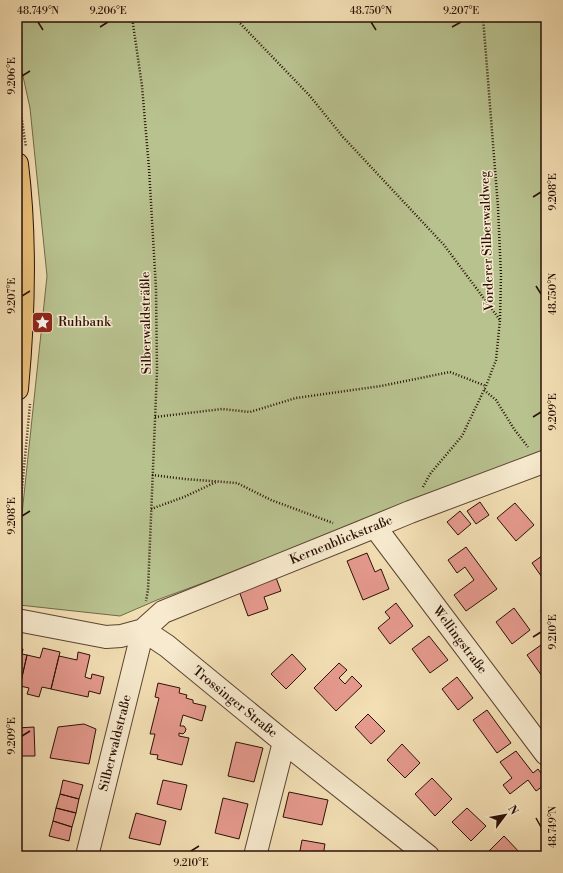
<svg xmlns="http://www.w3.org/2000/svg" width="563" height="873" font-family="'Libre Bodoni',serif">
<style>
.green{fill:#b8c28f;stroke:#71694a}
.building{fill:#e69a8e;stroke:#2a1006}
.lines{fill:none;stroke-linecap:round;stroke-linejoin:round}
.minor-casing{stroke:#5c4432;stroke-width:24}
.major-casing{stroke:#2a1006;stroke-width:24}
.path{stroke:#2a1006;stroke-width:2.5;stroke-dasharray:1 2;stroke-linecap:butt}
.minor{stroke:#f7eace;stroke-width:22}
.major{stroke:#eac07a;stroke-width:22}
.ticks{fill:none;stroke:#2a1006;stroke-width:1.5}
.labels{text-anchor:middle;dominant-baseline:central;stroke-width:3;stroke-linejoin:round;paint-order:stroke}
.street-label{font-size:13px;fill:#2a1006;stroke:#f7eace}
.poi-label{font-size:13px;fill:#2a1006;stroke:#f7eace;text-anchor:start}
.neatline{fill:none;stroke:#2a1006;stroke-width:1.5}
.ticks-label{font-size:10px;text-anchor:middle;fill:#2a1006}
</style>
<rect width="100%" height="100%" fill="#f3dfb4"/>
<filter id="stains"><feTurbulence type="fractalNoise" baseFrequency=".005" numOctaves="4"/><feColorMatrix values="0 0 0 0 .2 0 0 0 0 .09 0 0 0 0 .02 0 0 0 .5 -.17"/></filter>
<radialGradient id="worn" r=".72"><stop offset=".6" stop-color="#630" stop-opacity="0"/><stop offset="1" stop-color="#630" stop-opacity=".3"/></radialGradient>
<path class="green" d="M17,17H546V456L157,600L120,616L19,605L17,604V557L18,552L47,276L30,108L17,49Z"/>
<path class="building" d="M480,502L489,515L476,524L467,511Z
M515,503L534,525L516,541L497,518Z
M460,511L471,524L458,535L447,522Z
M466,547L497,589L466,611L454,595L474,580L465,567L457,573L448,560Z
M367,553L375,572L381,569L389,589L363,600L347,561Z
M546,553V583L532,563Z
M275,575L281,591L264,597L268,609L248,616L238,588Z
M396,603L413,626L390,644L378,628L390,618L385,612Z
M514,608L530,630L512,644L496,622Z
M429,636L448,660L430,673L412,649Z
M541,645L546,652V673L542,676L527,655Z
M17,648L23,649L22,654L27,655L20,686L17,685Z
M43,648L60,652L51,689L42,687L39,697L27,694L29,688L20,686L27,655L40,658Z
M78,652L90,655L85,677L91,679L92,674L104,677L100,694L89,691L88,697L51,689L59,656L77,660Z
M292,654L306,669L286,689L271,674Z
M339,663L347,670L339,678L345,684L352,676L362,686L336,711L314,688Z
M457,677L473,698L458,710L442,689Z
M158,683L180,688L179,693L187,695L186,698L193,700V703L206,706L202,721L183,715L180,726H184L186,729L185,732L183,734L179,733V736L189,738L182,765L157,759L158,755L150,754L155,734H150L159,698L155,697Z
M487,710L511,743L497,753L473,720Z
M368,714L385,731L371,744L355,727Z
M84,724L96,729L89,764L50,758L58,727Z
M34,727L35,756H17V728Z
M236,742L263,748L254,782L228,776Z
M402,744L420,763L405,778L387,760Z
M516,751L533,773L538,769L546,780V784L536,791L528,780L510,794L503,785L512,778L500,762Z
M432,778L452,799L435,816L415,794Z
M63,780L83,785L79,799L60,794Z
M163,780L187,785L181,810L157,804Z
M289,792L328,800L322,825L283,817Z
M60,794L79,799L76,813L56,808Z
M223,798L248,804L239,839L215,833Z
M56,808L76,813L72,827L53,821Z
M467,808L486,826L471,841L452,822Z
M136,813L166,821L160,845L129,838Z
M53,821L72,827L69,841L49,836Z
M504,836L522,855L521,856H488L486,854Z
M302,840L325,844L323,856H299Z"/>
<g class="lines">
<defs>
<path id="minor" d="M375,527L546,754
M17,620L106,637L121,636L143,630L163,612L359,533L410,512L546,461
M143,630L167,646L284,742L428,856
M87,856L143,630
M255,856L284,742"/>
<path id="major" d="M17,164C26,238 24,314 17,389"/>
</defs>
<use href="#minor" class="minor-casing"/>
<use href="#major" class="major-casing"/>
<path class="path" d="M132,17L142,86L149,168L156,289L157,371L148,590L146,601
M234,17L310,96L343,137L444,245L500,320
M17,88L26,147
M484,390L496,400L514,429L528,447
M155,417L222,409L250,412L296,398L381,386L450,372L486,386
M152,475L185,479L237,483L271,500L333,523
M423,487L430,474L462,436L486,386L496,360L500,320L501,276L498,207L483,17
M151,509L184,497L216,482
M17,524L21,500L30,404
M541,610L546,617"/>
<use href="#minor" class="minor"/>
<use href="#major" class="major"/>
</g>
<path class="ticks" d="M38,22L43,30M371,22L376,30M100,27L108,22M452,27L461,22M22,76L30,71M533,197L541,192M536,286L541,294M22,296L30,291M533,417L541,412M22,516L30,511M533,637L541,632M22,736L30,731M536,818L541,827M191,851L199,846"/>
<defs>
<symbol id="sight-square" viewBox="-11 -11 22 22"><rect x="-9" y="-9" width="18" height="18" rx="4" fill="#8f2418" stroke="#f7eace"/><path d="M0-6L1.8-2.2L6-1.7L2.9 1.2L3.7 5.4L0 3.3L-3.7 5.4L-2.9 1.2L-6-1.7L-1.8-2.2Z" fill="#fff"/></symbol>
</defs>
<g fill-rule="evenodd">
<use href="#sight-square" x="30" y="310" width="25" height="25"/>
</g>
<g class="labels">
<g class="street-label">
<text transform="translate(487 241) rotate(-92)">Vorderer Silberwaldweg</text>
<text transform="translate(146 323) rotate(-91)">Silberwaldsträßle</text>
<text transform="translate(341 540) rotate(-22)">Kernenblickstraße</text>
<text transform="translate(460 640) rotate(53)">Wellingstraße</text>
<text transform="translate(235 702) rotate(39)">Trossinger Straße</text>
<text transform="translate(115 743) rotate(-76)">Silberwaldstraße</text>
</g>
<g class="poi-label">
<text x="58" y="322">Ruhbank</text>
</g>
</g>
<rect width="563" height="873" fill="none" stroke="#f3dfb4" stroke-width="44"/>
<g transform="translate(505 815) rotate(58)" stroke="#f7eace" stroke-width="3" paint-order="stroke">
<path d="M0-3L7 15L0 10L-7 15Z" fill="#2a1006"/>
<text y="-6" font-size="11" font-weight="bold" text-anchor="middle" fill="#2a1006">N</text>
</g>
<rect x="22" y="22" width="519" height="829" class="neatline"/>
<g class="ticks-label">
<text x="38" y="14">48.749°N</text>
<text x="108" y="14">9.206°E</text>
<text x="371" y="14">48.750°N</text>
<text x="461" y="14">9.207°E</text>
<text transform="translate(11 76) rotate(-90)" y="4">9.206°E</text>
<text transform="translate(552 192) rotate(-90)" y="4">9.208°E</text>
<text transform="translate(552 294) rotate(-90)" y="4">48.750°N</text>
<text transform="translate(11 296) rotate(-90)" y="4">9.207°E</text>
<text transform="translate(552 412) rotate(-90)" y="4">9.209°E</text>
<text transform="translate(11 516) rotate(-90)" y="4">9.208°E</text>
<text transform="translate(552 632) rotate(-90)" y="4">9.210°E</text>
<text transform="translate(11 736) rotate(-90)" y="4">9.209°E</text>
<text transform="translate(552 827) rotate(-90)" y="4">48.749°N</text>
<text x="191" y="866">9.210°E</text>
</g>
<rect width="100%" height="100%" filter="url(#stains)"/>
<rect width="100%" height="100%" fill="url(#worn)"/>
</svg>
